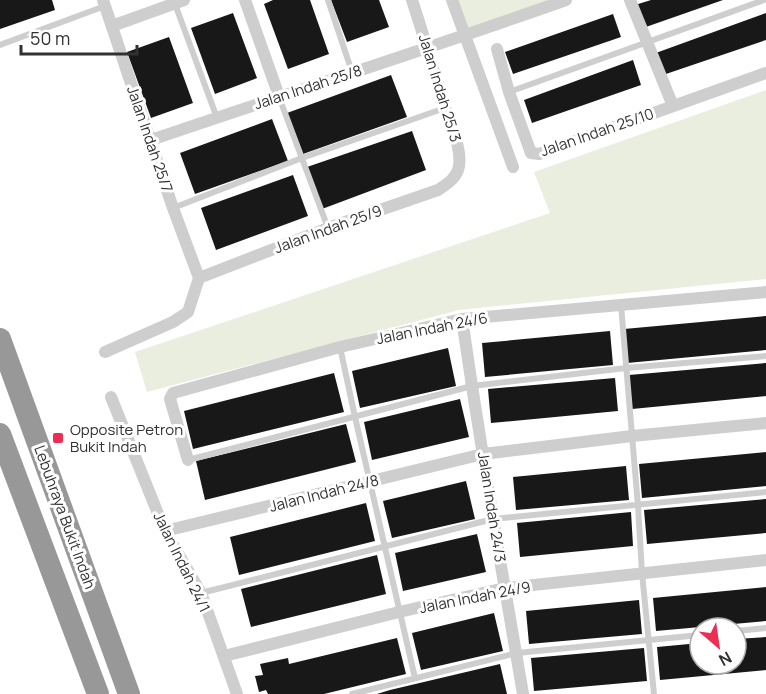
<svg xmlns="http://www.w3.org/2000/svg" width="766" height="694" font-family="Manrope,sans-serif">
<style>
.green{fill:#e9eede}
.building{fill:#181818}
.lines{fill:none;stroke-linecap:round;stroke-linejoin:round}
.lane{stroke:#cecece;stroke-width:6}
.street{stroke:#cecece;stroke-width:12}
.highway{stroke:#989898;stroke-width:22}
.poi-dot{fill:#ee2d54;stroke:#fff;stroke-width:2}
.labels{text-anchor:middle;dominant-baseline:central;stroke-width:6;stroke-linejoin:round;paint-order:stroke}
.street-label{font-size:15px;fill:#313131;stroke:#fff}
.poi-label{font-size:15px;fill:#313131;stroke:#fff;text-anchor:start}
</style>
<rect width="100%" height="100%" fill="#fff"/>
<path class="green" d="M452,0H566L466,36Z
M766,90V279L459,310L147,392L135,352L550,213L534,172Z"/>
<path class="building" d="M0,0H52L55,10L0,29Z
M273,0H310L329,54L288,69L264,4Z
M331,0H379L389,27L347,42Z
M651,0H723L643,28L635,5Z
M233,13L257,78L215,94L191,28Z
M766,13V40L660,76L653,54Z
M613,14L621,37L513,74L505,52Z
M169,37L193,103L151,118L127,52Z
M633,60L641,85L532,123L524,100Z
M391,75L407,117L303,154L287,113Z
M272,119L288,161L195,194L180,153Z
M412,131L426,170L322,209L307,167Z
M293,175L308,216L216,250L201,208Z
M766,316V350L627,363L624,329Z
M610,331L613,365L485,377L482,343Z
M448,348L456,386L360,408L352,371Z
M766,363V396L632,409L629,375Z
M334,373L344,412L193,449L184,411Z
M615,378L618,411L491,423L488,389Z
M460,399L469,437L372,460L364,422Z
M346,424L356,462L205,500L196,461Z
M766,452V486L642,498L639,464Z
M626,466L629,500L516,510L513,477Z
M466,481L475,519L392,538L383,501Z
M766,499V533L647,544L644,510Z
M366,503L375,541L239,575L230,537Z
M631,512L633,546L520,557L517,523Z
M477,534L486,572L403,591L395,553Z
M377,555L386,594L251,627L241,589Z
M766,587V621L656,631L653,598Z
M639,600L642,634L529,644L526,611Z
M494,613L503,651L421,670L412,633Z
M766,637V670L660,680L657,647L700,643V664H736V639Z
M397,638L406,674L324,694H268L266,690L259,692L255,676L263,675L260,664L288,658L289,664Z
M644,648L647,681L534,691L531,658Z
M500,664L507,694H377L390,690Z"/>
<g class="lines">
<path class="lane" d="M328,0L352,72
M175,4L217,118
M0,45L105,6
M509,92L764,0
M279,97L328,228
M173,208L302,158L445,108
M621,305L638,506L642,573L654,694
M340,347L355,417L415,678
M188,460L472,386L626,368L766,356
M201,593L493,519L766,492
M736,631L766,628
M352,694L517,653L700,635"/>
<path class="street" d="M103,0L173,208L199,278
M245,0L279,96
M452,0L513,167
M630,0L673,106
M112,26L184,0
M497,49L509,92L531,153L539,154L766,73
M151,140C289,93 428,49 566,0
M199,278L328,228L438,190C447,184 457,178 459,166C462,147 450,126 445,108C434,72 424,36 412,0
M462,319L472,386L493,519L523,694
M105,352L173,322L188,312L199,278
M111,397L165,531L201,593L237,694
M188,460L170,399L173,393L340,347L462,319L766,292
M165,531L483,454L632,436L766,423
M224,656L399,612L505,588L766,560"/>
<path class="highway" d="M0,339L129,694
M0,434L98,694"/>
</g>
<rect class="poi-dot" x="52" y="432" width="12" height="12" rx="3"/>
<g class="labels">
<g class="street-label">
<text transform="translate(308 87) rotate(-18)">Jalan Indah 25/8</text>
<text transform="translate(440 88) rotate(73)">Jalan Indah 25/3</text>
<text transform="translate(597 132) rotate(-19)">Jalan Indah 25/10</text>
<text transform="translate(150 139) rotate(71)">Jalan Indah 25/7</text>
<text transform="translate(328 229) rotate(-20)">Jalan Indah 25/9</text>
<text transform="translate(432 328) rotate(-11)">Jalan Indah 24/6</text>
<text transform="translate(324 493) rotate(-14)">Jalan Indah 24/8</text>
<text transform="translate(492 507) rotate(81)">Jalan Indah 24/3</text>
<text transform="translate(65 517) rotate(70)">Lebuhraya Bukit Indah</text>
<text transform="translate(182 562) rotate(64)">Jalan Indah 24/1</text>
<text transform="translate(475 597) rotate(-11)">Jalan Indah 24/9</text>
</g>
<g class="poi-label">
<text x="70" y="429">Opposite Petron<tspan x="70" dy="17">Bukit Indah</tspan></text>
</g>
</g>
<g transform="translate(718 646) rotate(151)"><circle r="28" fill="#ffffff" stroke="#adadad" stroke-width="1.5"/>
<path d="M0-4.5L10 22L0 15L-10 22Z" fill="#ee2d54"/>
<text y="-9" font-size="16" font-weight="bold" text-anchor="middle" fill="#313131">N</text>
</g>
<path d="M21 45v9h116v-9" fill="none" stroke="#313131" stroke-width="3"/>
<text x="30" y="45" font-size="18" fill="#313131" stroke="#ffffff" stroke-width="4.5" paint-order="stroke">50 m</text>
</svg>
